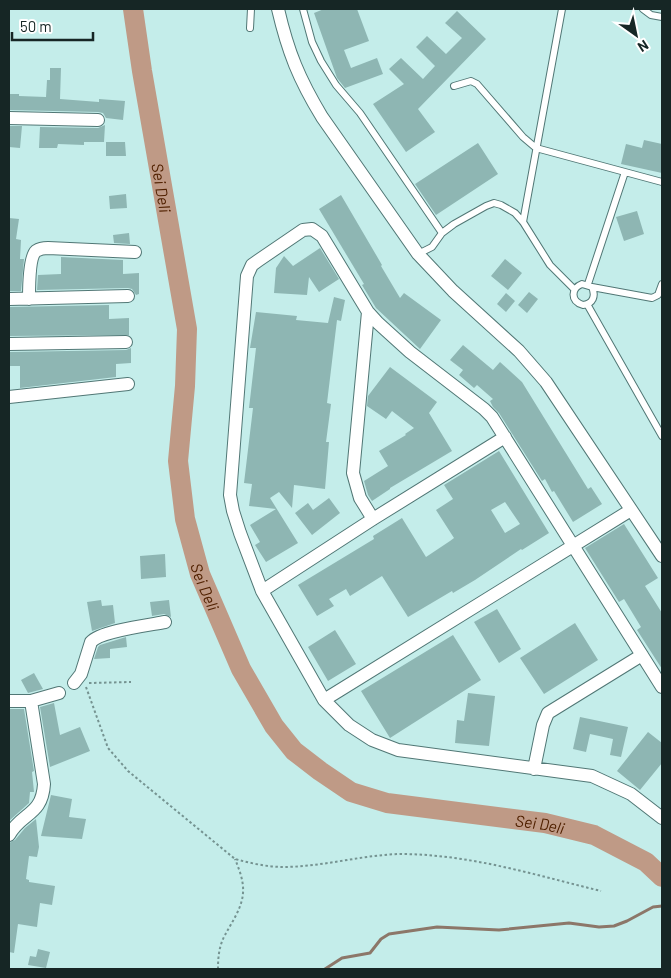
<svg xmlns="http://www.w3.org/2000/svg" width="671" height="978" font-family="Barlow,sans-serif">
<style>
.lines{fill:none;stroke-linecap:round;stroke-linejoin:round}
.stream{stroke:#8c7769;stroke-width:3}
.river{stroke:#bf9a86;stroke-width:20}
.building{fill:#8eb6b3;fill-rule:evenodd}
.service-casing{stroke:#517775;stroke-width:8}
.minor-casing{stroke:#517775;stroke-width:14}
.path{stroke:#759391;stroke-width:2;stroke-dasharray:2.5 2.5;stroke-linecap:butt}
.service{stroke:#fff;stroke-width:6}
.minor{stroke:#fff;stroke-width:12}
.labels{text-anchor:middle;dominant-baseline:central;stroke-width:4;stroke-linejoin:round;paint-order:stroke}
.water-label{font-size:16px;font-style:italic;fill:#512101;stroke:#fff}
</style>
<rect width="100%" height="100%" fill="#c4edea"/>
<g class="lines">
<path class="stream" d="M325,969L342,958L370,953L381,939L389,934L437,927L499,930L569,923L599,927L614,926L627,921L653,907L662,906"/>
<path class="river" id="s1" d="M133,9L142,71L187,329L185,386L178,461L185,519L200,574L241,669L274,726L294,751L320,771L351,792L387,803L545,823L594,835L646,862L662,877"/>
</g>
<path class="building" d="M324,9H357L369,41L344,50L351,68L377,58L383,74L345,88L337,78L314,13Z
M457,11L486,39L418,109L435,132L406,152L373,104L404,84L389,69L401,58L423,79L435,66L416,47L427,36L446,54L462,38L445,23Z
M50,68H61L60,99L99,102V99L125,101L123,120L106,118L103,113L98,112L9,110V94H19V96L46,97L47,80H50Z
M105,125L104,142H84V145L58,144L57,148H39L40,127L98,128Z
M9,126H22L20,148L9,147Z
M644,140L662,144V173L621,164L626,144L642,148Z
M106,142H125L126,156H106Z
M478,143L498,174L436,215L415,184Z
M126,194L127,208L110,209L109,196Z
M341,195L382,265L381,266L400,298L404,293L441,320L420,349L376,308L362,285L364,284L319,209Z
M637,211L644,234L624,241L616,217Z
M9,218L19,219L16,239L21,240L20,259H24L21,291H9Z
M129,233L130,244L114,243L113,235Z
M320,248L339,279L319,292L309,277L307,295L274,293L276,268L284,256L293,266Z
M61,257L123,260V274L139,273V294L136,295L132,289L128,288L37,290L38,275L61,274Z
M505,259L522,273L508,290L491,276Z
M529,292L538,299L527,313L518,305Z
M506,293L515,301L506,312L497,304Z
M334,297L345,300L341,321L337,320L327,403L331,404L326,442H329L325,489L294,485L292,508L279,492L270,498L298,543L266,562L255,545L260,542L250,525L276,509L249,506L252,484L244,483L253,408H249L256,348H250L256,312L297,316L296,320L328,323Z
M109,305V319L129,318V335L9,336V307Z
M463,345L493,370L500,362L522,382L588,489L591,487L602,504L573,522L554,491L552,492L545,479L542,481L499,413L493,407L490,401L493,399L477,385L474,388L459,375L463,370L450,360Z
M131,348V363L116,364V377L20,388V366H9V352L126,350Z
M390,367L437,402L429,413L452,451L390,488V489L372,501L368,495L364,481L388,466L379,451L406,435L405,434L414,428L392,411L386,419L367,406L368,396Z
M499,451L549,533L522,550L521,549L475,580L453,593L452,591L408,617L382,576L350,596L346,589L329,599L334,606L317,616L298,585L374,539L373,536L402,518L426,557L450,541L454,538L436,510L453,499L444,485ZM505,502L520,524L505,533L491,510Z
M329,498L340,513L312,535L295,513L308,503L313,510Z
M624,524L658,578L645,586L662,613V669L637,630L641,627L624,599L619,602L585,548Z
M165,554L166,577L141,579L140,556Z
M101,600L102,606L113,605L115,623L92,631L87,602Z
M169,600L171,617L164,614L152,616L150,602Z
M497,609L521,649L499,663L474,622Z
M575,623L598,660L544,694L520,658Z
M335,630L356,664L328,681L308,647Z
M453,635L481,680L390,738L361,691Z
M126,637L127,647L110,649V658L94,659L98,647L100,645Z
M34,673L43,689L28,693L21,680Z
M468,693L495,696L489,746L455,743L457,720L464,721Z
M54,703L60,735L80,727L90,751L50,767L40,707Z
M9,709H24L34,771L32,772L34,792H30L29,803L9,821Z
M580,717L628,727L621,757L610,755L613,739L590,734L586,752L573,749Z
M648,732L662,743V763L640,790L617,771Z
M51,795L72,799L69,817L86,819L82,839L41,836Z
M36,819L39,847L37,857L29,856L26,879L29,880V882L55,886L52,905L40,903L37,927L18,924L14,953L9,952V843L15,840L25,828Z
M38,949L50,952L46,968L28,965L30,956L36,957Z"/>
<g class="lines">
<defs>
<path id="service" d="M303,9L312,42L321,61L336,85L360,113L442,233
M643,9L651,15L662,17
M250,28L251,9
M454,86L471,81L477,84L523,137L536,148L662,182
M523,222L562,9
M418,254L432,247L442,233L454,224L486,206L494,203L501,205L515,213L523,222L550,265L574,289
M588,284L625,172
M592,287C596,296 593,304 583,305C570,301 571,288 582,284L592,287L652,298L658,295L662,284
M587,304L662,436"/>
<path id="minor" d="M278,9C288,52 299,79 322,117L418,254L453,291L519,351L546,382L662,556
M9,118L98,120
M9,299L128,296
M29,299C29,289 29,257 36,251C39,249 44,248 48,248L135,252
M368,312L353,473L360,498L373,519
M9,344L126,342
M9,397L128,384
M262,591L373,519L505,437
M74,683L81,674L91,642C100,631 149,625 165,622
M662,687L492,417L484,409L410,352L378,323L368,312L322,236L312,229L303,230L259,260L252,265L247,276L230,495L233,511L240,533L262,591L324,700L349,725L372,740L398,750L592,776L631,794L662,818
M324,700L631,510
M9,701H31L59,693
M534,769L543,725L548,713L642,655
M9,835C22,812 42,816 44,784L31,701"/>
</defs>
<use href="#service" class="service-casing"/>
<use href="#minor" class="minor-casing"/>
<path class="path" d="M89,683L131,682
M86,687L108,748L128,771L235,859C250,863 267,867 283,867C322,867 361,855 400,854C469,854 535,875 601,891
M218,969C218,957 219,946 225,935C232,922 242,908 243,893C244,881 239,869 235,859"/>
<use href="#service" class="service"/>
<use href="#minor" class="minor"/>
</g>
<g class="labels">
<g class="water-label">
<text stroke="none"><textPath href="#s1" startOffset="181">Sei Deli</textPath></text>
<text stroke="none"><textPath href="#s1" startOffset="586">Sei Deli</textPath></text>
<text stroke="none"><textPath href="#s1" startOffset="1036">Sei Deli</textPath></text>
</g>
</g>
<rect width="671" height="978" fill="none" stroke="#162625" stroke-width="20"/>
<g transform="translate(636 35) rotate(147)" stroke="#ffffff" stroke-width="4" paint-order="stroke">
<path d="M0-4L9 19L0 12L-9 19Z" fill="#162625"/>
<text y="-8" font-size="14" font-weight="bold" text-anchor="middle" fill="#162625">N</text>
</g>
<path d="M12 32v8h81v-8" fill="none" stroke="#162625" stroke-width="2.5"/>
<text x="20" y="32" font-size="15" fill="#162625" stroke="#ffffff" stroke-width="4" paint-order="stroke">50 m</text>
</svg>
